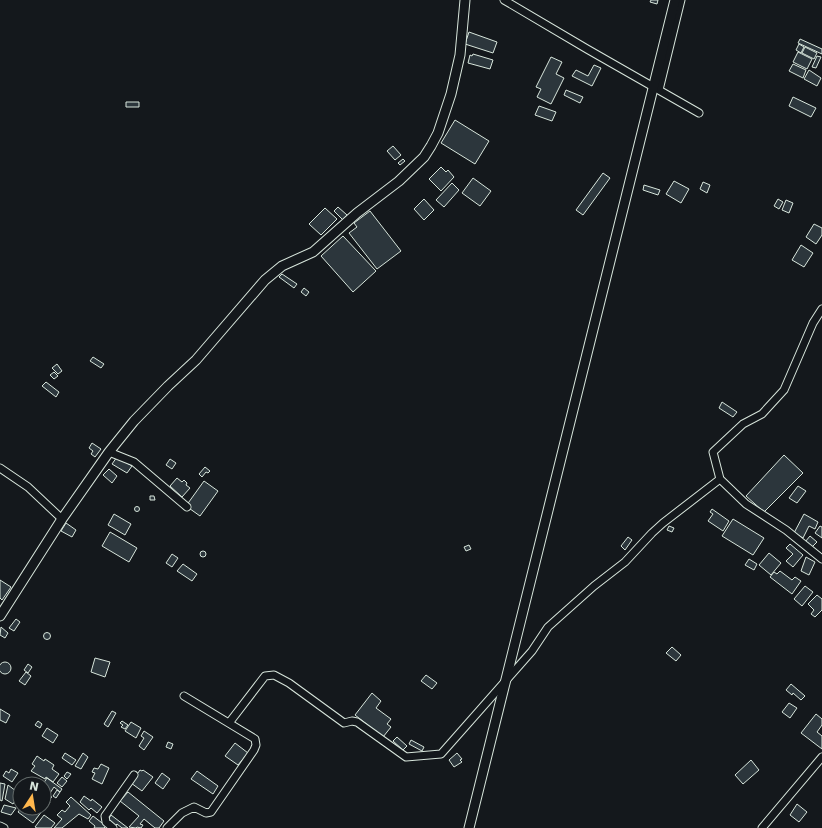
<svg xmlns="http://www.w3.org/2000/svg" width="822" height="828" font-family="'DejaVu Sans',sans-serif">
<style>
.building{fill:#2c363c;stroke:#d8e6dc}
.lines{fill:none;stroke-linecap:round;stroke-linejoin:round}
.minor-casing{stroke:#d8e6dc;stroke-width:9}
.tertiary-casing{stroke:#d8e6dc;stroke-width:11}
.minor{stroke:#14181c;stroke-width:7}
.tertiary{stroke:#14181c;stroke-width:9}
</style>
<rect width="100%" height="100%" fill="#14181c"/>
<path class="building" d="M651,0H658L657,4L650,2Z
M469,32L497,42L493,53L465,44Z
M800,39L822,49V54L798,43Z
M799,44L804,47L801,53L796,50Z
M805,47L817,53L814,59L802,53Z
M798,52L812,59L807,69L793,62Z
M473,54L493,60L490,69L468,63L470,55L472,56Z
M817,56L821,57L816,68L812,67Z
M551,57L562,62L556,74L564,78L551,104L537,97L541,89L536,87Z
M793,64L806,70L803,78L789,71Z
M594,65L601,68L592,86L572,76L576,70L588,76Z
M809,70L821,78L817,86L804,79Z
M566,90L583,97L580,103L564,95Z
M793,97L816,108L811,117L789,106Z
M126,102H139V107H126Z
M539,106L556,112L552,121L535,115Z
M455,120L489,141L475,164L441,143Z
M393,146L401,155L395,160L387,151Z
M403,159L405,161L400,165L398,163Z
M441,167L446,172L448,170L454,177L441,191L429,179Z
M603,173L610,178L583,215L576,210Z
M473,178L491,191L480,206L462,193Z
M674,181L689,189L681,203L666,194Z
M703,182L710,185L707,193L700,189Z
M452,183L459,190L444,207L436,200Z
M644,185L660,190L658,195L643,190Z
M424,199L434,210L424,220L414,209Z
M778,199L783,202L779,209L774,206Z
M786,200L793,203L789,213L782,210Z
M338,207L347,215L343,220L334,211Z
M325,208L337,219L321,235L309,224Z
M370,211L401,251L377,269L349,233L357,227L354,223Z
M814,224L822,228V235L816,244L806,237Z
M343,236L376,271L353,292L321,256Z
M801,245L813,253L804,267L792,260Z
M282,274L297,284L294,288L279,277Z
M304,288L309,292L306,296L301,292Z
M93,357L104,364L101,368L90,361Z
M57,364L62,371L58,374L52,368Z
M54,372L58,376L54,379L50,375Z
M46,382L59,392L56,397L42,386Z
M722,402L737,412L733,417L719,408Z
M92,443L101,449L95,457L91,454L93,451L89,448Z
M784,455L803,473L764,512L746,496Z
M117,457L132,466L127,473L112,464Z
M170,459L176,463L172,469L166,465Z
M205,467L210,471L208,473L206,472L202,477L199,474Z
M109,469L117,476L112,483L103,475Z
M177,478L182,482L184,480L187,483L186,485L190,488L182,497L170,486Z
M204,481L218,491L200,516L186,506Z
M798,486L806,491L797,503L789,498Z
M150,496H154L155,500H150Z
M134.5 509a2.5 2.5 0 1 1 5 0a2.5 2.5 0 1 1-5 0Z
M712,509L729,521L723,531L708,521L713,514L710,512Z
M114,514L131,524L125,535L108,525Z
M804,514L818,522L815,529L809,526L803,538L794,533Z
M733,519L764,538L753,555L722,536Z
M66,523L76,530L72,537L61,531Z
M669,526L674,528L672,532L667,530Z
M820,526L822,527V538L815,533Z
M110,532L137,548L129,562L102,546Z
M810,536L817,542L812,547L805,542Z
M628,537L632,540L625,550L621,546Z
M790,544L803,555L793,567L786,561L793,554L786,548Z
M469,545L471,549L466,551L464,547Z
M200 554a3 3 0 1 1 6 0a3 3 0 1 1-6 0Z
M769,553L781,563L771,575L759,565Z
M172,554L178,558L172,567L166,563Z
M806,557L815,562L809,575L801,571Z
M749,559L757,564L754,570L745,565Z
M183,564L197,574L192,581L177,571Z
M780,571L792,580L795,577L801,581L792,594L770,577L774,572L777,574Z
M0,580L11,587L2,600L0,598Z
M805,586L813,592L802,606L794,599Z
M817,595L822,599V610L815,617L811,614L814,610L808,604Z
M16,619L20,622L14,631L9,628Z
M1,627L8,633L5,638L0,635Z
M43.5 636a3.5 3.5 0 1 1 7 0a3.5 3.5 0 1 1-7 0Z
M672,647L681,655L676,661L666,653Z
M95,658L110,662L105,677L91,672Z
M-1 668a6 6 0 1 1 12 0a6 6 0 1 1-12 0Z
M28,664L32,667L28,673L24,670Z
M26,672L31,676L25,685L19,681Z
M426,675L437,683L432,689L421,681Z
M791,684L805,696L801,700L793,693L792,695L786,690Z
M372,693L381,701L376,708L391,719L387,724L391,727L383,737L355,715Z
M789,703L797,708L790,718L782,712Z
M0,709L10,715L6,723L0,720Z
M112,711L116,713L108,727L104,724Z
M816,714L822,719V725L817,732L822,736V749L801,733Z
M38,721L42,724L40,728L35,725Z
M122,721L128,725L125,729L121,727L123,725L120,723Z
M131,722L141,728L136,738L125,731Z
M47,728L58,735L53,743L42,736Z
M144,731L153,737L144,750L139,746L144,738L141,736Z
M397,737L407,746L403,750L393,741Z
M411,740L424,747L422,751L409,744Z
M168,742L173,744L171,749L166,747Z
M235,743L248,753L238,765L225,756Z
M65,753L76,760L72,765L62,758Z
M83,753L88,757L81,769L75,766Z
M457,753L462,759L460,760L462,762L454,767L449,760Z
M37,756L44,761L45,759L54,765L52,769L59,774L53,782L46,777L45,779L31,771L35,766L32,764Z
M751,760L759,770L743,784L735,775Z
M101,764L109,768L102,784L92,779L95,773L92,772L94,768L98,769Z
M11,769L18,773L12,782L3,776L6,771L9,773Z
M140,770L142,771L143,770L153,777L142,791L131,783Z
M197,771L218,786L213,794L191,779Z
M67,772L71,774L67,779L64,776Z
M162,773L170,779L163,789L155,783Z
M62,777L67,781L62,787L57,783Z
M47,778L62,789L60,792L54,787L50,793L44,791V784H43Z
M0,783L5,784L2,801L0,800Z
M8,785L20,794V805L15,801L13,804L5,799Z
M57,790L60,792L56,798L53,796Z
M45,792L52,797L48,801L50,802L48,805L44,802Z
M128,792L164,821L159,828H155L144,819L140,824L143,825L141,828L137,827L136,828L129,827L139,816L120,801Z
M84,796L91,801L92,799L102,807L97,813L91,808L89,810L80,802Z
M71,797L91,815L88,819L79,814L62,828H54L62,819L57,815L62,810L65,812L70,806L66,802Z
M797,804L807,812L799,822L790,815Z
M4,805L16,808L11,815L1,812Z
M44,806L45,807L33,823L18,812L21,808H44Z
M44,815L55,823L51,828H37L35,827Z
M111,815L128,828H122L117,824L115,826L108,820Z
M93,816L106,826L104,828H94L95,826L89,821Z"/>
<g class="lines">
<defs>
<path id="minor" d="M504,0L587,49L699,113
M659,90L681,0
M822,309L813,323L784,390L762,414L743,424L713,452L720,479L746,504L786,530L822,559
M109,452L134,462L187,507
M0,468L28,487L62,519
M229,723L265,676L274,675L289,683L344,723L352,721L357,722L406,757L441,754L532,651L548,627L594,586L625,562L652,533L663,523L720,479
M0,826L4,828
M113,828L106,822L105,816L134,775
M167,828L182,813L194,807L206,813L211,812L254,750L256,745L255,739L184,696
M762,828L822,757"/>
<path id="tertiary" d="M0,616L62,519L109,452L134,421L168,386L196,360L265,280L282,266L313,252L357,213L399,181L424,157L431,146L438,133L451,94L460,55L465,0
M469,828L675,0"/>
</defs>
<use href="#minor" class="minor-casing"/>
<use href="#tertiary" class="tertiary-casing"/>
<use href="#minor" class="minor"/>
<use href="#tertiary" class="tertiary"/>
</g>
<g transform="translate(32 796) rotate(12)"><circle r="19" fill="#14181c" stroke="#626a69"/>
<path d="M0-3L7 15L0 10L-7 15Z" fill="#ffb74d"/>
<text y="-6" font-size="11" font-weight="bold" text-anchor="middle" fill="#d8e6dc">N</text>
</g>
</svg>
